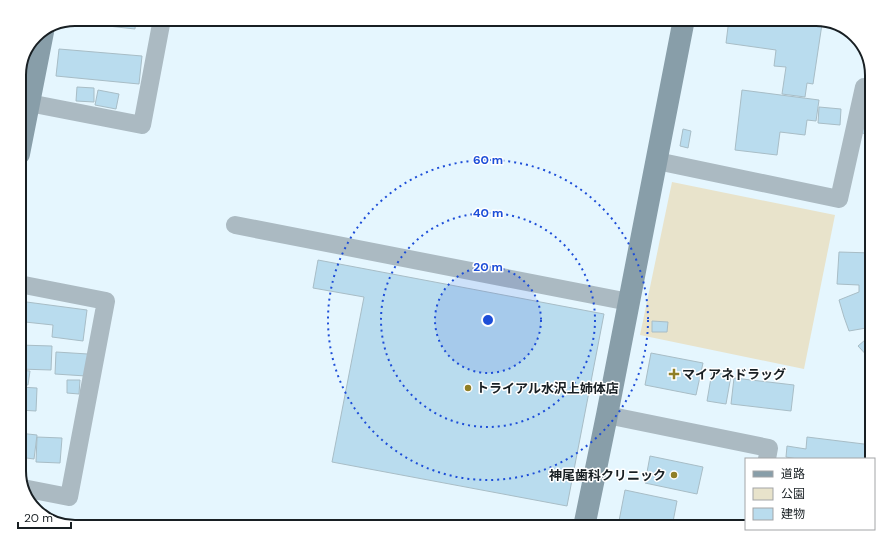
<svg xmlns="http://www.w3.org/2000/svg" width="891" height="546" font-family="'DM Sans','Noto Sans JP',sans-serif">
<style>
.green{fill:#e8e3cb}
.building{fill:#b9dcee;stroke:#a8bdc6}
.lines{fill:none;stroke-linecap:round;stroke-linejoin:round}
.street{stroke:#abbac2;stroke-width:18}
.secondary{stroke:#889ea9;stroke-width:22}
.ring{fill:none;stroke:#1d4ed8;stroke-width:2;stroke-dasharray:2 4}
.poi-dot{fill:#907f26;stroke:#fff;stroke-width:1.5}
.labels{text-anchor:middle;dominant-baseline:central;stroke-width:3;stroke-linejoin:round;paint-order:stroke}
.poi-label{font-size:13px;font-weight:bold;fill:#181f23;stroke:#fff;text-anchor:start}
.rim{fill:none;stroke:#181f23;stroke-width:2}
.centre{fill:#1d4ed8;stroke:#fff;stroke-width:2}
.ring-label{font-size:12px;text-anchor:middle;font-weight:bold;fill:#1d4ed8;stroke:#fff;stroke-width:3;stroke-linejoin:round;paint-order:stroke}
</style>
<rect width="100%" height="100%" fill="#e5f6fe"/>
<path class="green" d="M672,182L835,215L804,369L640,335Z"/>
<path class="building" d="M81,19H136L135,29L81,23Z
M729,19H782L822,24L813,84L807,83L805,97L782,94L786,67L774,66L776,50L726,43Z
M59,49L142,56L139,84L56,76Z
M77,87L94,88V102L76,101Z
M98,90L119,94L116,109L95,105Z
M742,90L819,100L816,121L807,120L805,135L780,132L777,155L735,150Z
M868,101H872V135L862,133Z
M819,107L841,109L840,125L818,123Z
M683,129L691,131L688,148L680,146Z
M839,252L872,253V327L849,331L844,317L839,300L859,292V285L837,284Z
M318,260L604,314L567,506L332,462L364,297L313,288Z
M19,301L87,310L83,341L52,337L53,325L25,322L26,316L19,315Z
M652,321L668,322L667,332H652Z
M19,324H26L25,338H19Z
M872,334V361L858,346Z
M19,345L52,346L51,370L19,369Z
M56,352L88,354L86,376L55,374Z
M651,353L703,363L696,395L645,385Z
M19,370L30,371L28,385L19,384Z
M712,372L731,376L726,404L707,401Z
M734,378L794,385L791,411L731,404Z
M67,380H80L79,394L67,393Z
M19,387L37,388L36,411L19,410Z
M19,433L37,435L34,459L19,457Z
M37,437L62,438L60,463L36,462Z
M807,437L872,445V459H797L786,457L787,446L806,449Z
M650,456L703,467L697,494L645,483Z
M625,490L677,501L672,527H646L619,521Z"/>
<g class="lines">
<path class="street" d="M29,103L142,125L162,19
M657,161L839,199L864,87L872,89
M235,225L629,302
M19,284L106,301L69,497L23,488
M607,415L769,448L767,459"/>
<path class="secondary" d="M19,154L43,32
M584,527L607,415L684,19"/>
</g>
<circle cx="488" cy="320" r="53" fill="#1d4ed8" fill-opacity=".12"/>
<g class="ring">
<circle cx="488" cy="320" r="53"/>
<circle cx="488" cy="320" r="107"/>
<circle cx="488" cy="320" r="160"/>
</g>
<g class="poi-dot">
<path d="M672 368h4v4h4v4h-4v4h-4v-4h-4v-4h4z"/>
<circle cx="468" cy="388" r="4"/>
<circle cx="674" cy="475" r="4"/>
</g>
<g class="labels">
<g class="poi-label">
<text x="682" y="374">マイアネドラッグ</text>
<text x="476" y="388">トライアル水沢上姉体店</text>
<text x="666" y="475" text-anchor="end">神尾歯科クリニック</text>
</g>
</g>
<path d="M0 0H891V546H0ZM75 26H816A49 49 0 0 1 865 75V471A49 49 0 0 1 816 520H75A49 49 0 0 1 26 471V75A49 49 0 0 1 75 26Z" fill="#fff" fill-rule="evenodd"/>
<path class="rim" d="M75 26H816A49 49 0 0 1 865 75V471A49 49 0 0 1 816 520H75A49 49 0 0 1 26 471V75A49 49 0 0 1 75 26Z"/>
<circle cx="488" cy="320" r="6" class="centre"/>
<g class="ring-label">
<text x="488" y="164">60 m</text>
<text x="488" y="217">40 m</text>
<text x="488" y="271">20 m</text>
</g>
<rect x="745" y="458" width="130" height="72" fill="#ffffff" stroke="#a3a5a7"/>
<rect x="753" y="471" width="20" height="6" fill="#889ea9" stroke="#a3a5a7"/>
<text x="781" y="478" font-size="12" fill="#181f23">道路</text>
<rect x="753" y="488" width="20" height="12" fill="#e8e3cb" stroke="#a3a5a7"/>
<text x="781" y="498" font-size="12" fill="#181f23">公園</text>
<rect x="753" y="508" width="20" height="12" fill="#b9dcee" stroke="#a3a5a7"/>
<text x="781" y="518" font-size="12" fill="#181f23">建物</text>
<path d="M18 522v6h53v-6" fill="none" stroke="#181f23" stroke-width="2"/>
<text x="24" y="522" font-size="12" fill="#181f23" stroke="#ffffff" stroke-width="3" paint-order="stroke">20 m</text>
</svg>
